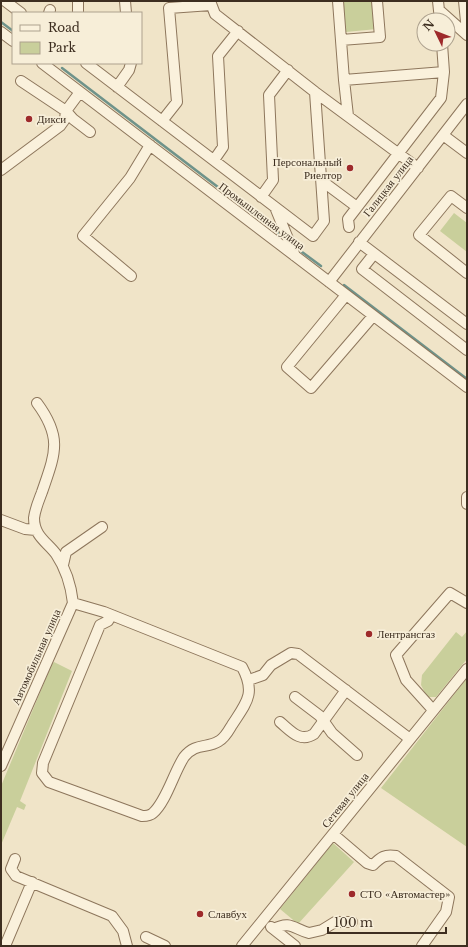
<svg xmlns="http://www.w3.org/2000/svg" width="468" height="947" font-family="'Libre Baskerville',serif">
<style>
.green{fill:#c9cf9b}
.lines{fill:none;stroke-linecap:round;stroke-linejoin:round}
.stream{stroke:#6f938a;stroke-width:2.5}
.minor-casing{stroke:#8d765c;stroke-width:12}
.minor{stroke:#faf1dc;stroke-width:10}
.poi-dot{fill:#9e2a2b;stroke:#f7eed8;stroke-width:1.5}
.labels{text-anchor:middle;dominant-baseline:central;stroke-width:3.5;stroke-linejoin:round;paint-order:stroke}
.poi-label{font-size:11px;fill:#3d2e20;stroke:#f7eed8;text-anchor:start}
.street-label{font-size:11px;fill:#3d2e20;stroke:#f7eed8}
</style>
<rect width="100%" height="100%" fill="#f0e4c8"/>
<path class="green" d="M343,1H374L377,29L346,32Z
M454,213L467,223V252L440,231Z
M467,631V659L436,697H427L421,685L422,675L456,632L462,637Z
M54,662L72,671L20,801L26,805L24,810L17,807L1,845V786L52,664Z
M467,678V847L381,788Z
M333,843L354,862L298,924L280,909Z"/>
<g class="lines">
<path class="stream" d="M1,22L13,31
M62,68L278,233
M298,249L321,266
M344,285L467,379"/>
<defs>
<path id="minor" d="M5,1L21,13
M78,1V13
M125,1L126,13
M210,1L215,14L315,92L418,168
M338,1L344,80L444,72
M438,1L440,20
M464,1L467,32
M439,10L467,35
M49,13L50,10
M1,32L13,41
M341,40L380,37L377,1
M42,63L467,387
M86,63L275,207L295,256
M344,80L348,116
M21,81L66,111L73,119L90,132
M117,87L129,70L131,63
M162,121L177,102L169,8L211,5
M443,135L467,153
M214,160L223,147L218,56L238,31
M1,170L60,126L65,119L66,111L80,92
M322,181L357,207
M261,197L273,180L269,95L288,70
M275,207L313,236L324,221L315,92
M467,208L451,196L419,235L467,273
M349,227L348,219L441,98L444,72L442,44
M359,242L467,324
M374,254L362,269L467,350
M131,276L83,236L130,178L150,145
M329,282L467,104
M346,295L287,367L311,388L373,316
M37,403C63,438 55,454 42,492C39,500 35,509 34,518C34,536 47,542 56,554C66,569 71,585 73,603
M467,497V504
M1,520L25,529L36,530
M63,565L66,552L102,527
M73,603L104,612L242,667C256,693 247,702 232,725C229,730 225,738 219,741C207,749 196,742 184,757C174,772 166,802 153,813C150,816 146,816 142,816L49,782L42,773L43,763L100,625L108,621L111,615
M249,680L263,675L271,665L291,653L298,654L410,739
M295,697L320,716L332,733L357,755
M433,710L406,680L396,655L450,593L467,603
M280,722C291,731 300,743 314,734L346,690
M1,766L73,603
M333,834L367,863L373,865C381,857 385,854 396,856L449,897L446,912L422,946
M15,859L11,869L16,876L112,916L123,931L127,946
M271,927L295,946
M274,929C290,920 294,929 309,933L322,930L335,922H352
M146,937L165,946
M5,946L32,882
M242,946L467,669"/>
</defs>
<use href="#minor" class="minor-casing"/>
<use href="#minor" class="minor"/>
</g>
<g class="poi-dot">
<circle cx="29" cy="119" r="4"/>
<circle cx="350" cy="168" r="4"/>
<circle cx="369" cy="634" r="4"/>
<circle cx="352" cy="894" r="4"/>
<circle cx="200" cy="914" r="4"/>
</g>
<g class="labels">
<g class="poi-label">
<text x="37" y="119">Дикси</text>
<text x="342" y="162" text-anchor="end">Персональный<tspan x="342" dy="13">Риелтор</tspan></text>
<text x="377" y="634">Лентрансгаз</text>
<text x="360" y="894">СТО «Автомастер»</text>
<text x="208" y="914">Славбух</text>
</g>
<g class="street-label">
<text transform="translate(388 186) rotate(-52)">Галицкая улица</text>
<text transform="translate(262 216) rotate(37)">Промышленная улица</text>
<text transform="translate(36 657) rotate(-66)">Автомобильная улица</text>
<text transform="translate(345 800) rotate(-51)">Сетевая улица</text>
</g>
</g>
<rect width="468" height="947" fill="none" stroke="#3d2e20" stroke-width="4"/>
<rect x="12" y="12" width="130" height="52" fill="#f7eed8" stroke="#ada18e"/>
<rect x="20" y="25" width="20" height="6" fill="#faf1dc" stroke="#ada18e"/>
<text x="48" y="32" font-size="12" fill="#3d2e20">Road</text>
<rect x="20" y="42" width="20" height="12" fill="#c9cf9b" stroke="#ada18e"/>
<text x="48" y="52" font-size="12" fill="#3d2e20">Park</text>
<g transform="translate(436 32) rotate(313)"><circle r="19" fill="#f7eed8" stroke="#ada18e"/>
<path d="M0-3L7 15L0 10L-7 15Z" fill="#9e2a2b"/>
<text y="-6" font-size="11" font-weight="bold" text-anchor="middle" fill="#3d2e20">N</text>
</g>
<path d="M328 927v6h118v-6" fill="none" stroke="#3d2e20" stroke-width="2"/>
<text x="334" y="927" font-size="12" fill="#3d2e20" stroke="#f7eed8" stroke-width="3" paint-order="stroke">100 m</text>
</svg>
